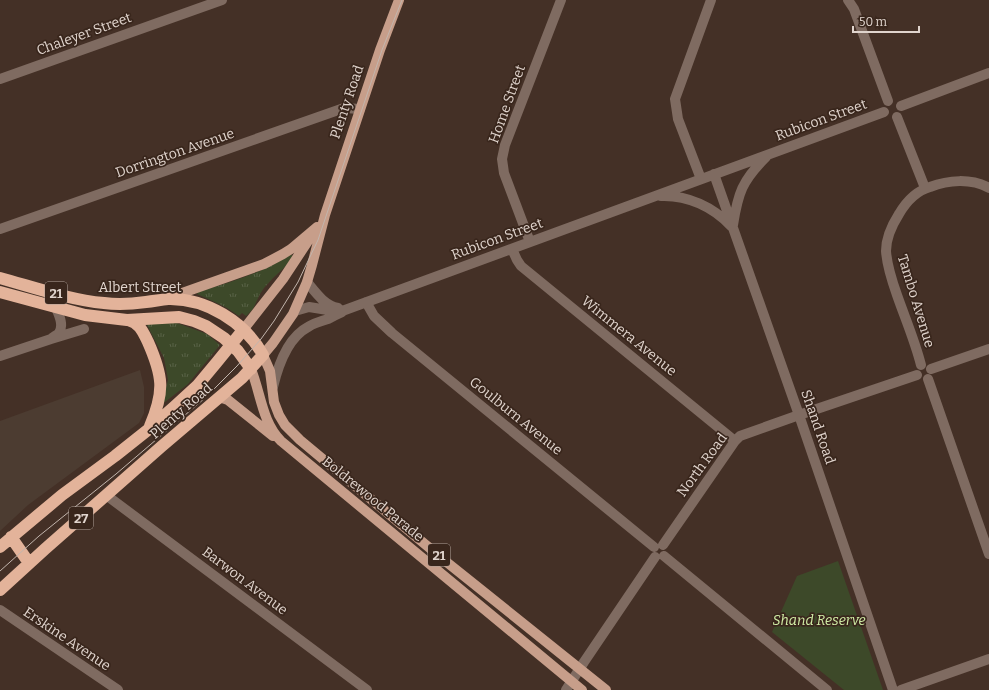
<svg xmlns="http://www.w3.org/2000/svg" width="989" height="690" font-family="Bitter,serif">
<style>
.commercial{fill:#4c3c31}
.grass{fill:url(#grass-tufts)}
.park{fill:#3d4929}
.lines{fill:none;stroke-linecap:round;stroke-linejoin:round}
.minor{stroke:#7f6b61;stroke-width:10}
.major{stroke:#c79e8a;stroke-width:10}
.highway{stroke:#e3b39a;stroke-width:12}
.tram{stroke:#c2b5ad;stroke-width:1}
.labels{text-anchor:middle;dominant-baseline:central;stroke-width:3.5;stroke-linejoin:round;paint-order:stroke}
.shield{fill:#39261c;stroke:#aea098;stroke-width:1}
.shield-label{font-size:13px;font-weight:bold;fill:#e0d4cd}
.street-label{font-size:14px;fill:#e0d4cd;stroke:#39261c}
.park-label{font-size:14px;font-style:italic;fill:#d1eda6;stroke:#39261c}
</style>
<defs>
<pattern id="grass-tufts" width="24" height="20" patternUnits="userSpaceOnUse"><rect width="24" height="20" fill="#3d4929"/><path d="M3 7l-1-3M5 7V3M7 7l1-3M15 17l-1-3M17 17v-4M19 17l1-3" fill="none" stroke="#596247"/></pattern>
</defs>
<rect width="100%" height="100%" fill="#443026"/>
<path class="commercial" d="M140,370L144,387V413L139,423L28,505L0,531V421Z"/>
<path class="grass" d="M291,254L293,257L285,267L273,278L264,288L260,294L253,309L246,316L242,313L239,316L227,308L217,303L197,294L198,292C230,282 263,273 291,254Z
M146,323H177L207,334L220,345L188,384L165,402L162,403L168,380L164,358Z"/>
<path class="park" d="M838,561L883,690H844L772,632L797,576Z"/>
<g class="lines">
<path class="minor" d="M848,0L854,9L888,101
M0,79L222,0
M901,106L989,73
M897,117L925,188
M714,174L799,415L893,690
M701,179L678,119L675,99L711,0
M661,196C688,195 713,207 731,226
M733,225C738,193 742,181 766,157
M0,229L344,108L360,109
M530,242L504,173L502,159L505,145L561,0
M512,249L517,260L521,266L735,441
M307,282C316,293 324,305 338,308
M366,302L374,316L392,333L654,547
M295,311L309,307L334,311L345,310L884,112
M51,339C53,337 57,335 59,333C64,325 59,315 56,308
M0,356L51,339L84,329
M921,365C915,341 905,318 897,295C892,281 887,266 886,251C886,238 892,225 899,214C906,202 916,191 930,187C948,180 971,178 989,188
M931,369L989,349
M928,379L989,554
M273,387C278,366 287,338 308,327C314,323 321,321 328,319C333,317 337,314 342,312
M106,495L367,690
M663,545L735,441L740,436L799,415L917,375
M664,556L827,690
M0,610L118,690
M566,690L584,662L655,557
M901,690L989,659"/>
<path class="major" d="M399,0L380,50L325,215L312,265L307,282L293,314L273,343L263,355L270,371L274,402L279,415L285,425L300,440L444,560L606,690
M171,297L264,264L283,254L291,249L317,227
M243,330L283,279L312,235
M251,369C261,394 262,422 281,441L582,690
M218,399L222,398L228,400L273,436"/>
<path class="highway" d="M0,278C33,287 70,300 104,303C118,305 132,304 146,302C154,301 160,300 168,299C206,298 245,322 263,355L242,378L162,446L45,549L0,590
M0,292L85,315L127,320L179,317L194,321L206,326L224,338L238,351L246,362L251,369
M128,320C140,323 143,332 148,342C163,376 165,391 150,426
M11,537L29,563
M0,547L62,495L115,456L149,429L174,407L197,386L217,362L243,330"/>
<path class="tram" d="M0,571L39,536L116,474L205,398L237,366L261,339L274,321L298,282L318,240L382,50L402,0"/>
</g>
<g class="labels">
<g class="shield">
<rect x="45" y="282" width="22" height="22" rx="3"/>
<rect x="69" y="507" width="24" height="22" rx="3"/>
<rect x="428" y="544" width="22" height="22" rx="3"/>
</g>
<g class="shield-label">
<text x="56" y="293">21</text>
<text x="81" y="518">27</text>
<text x="439" y="555">21</text>
</g>
<g class="street-label">
<text transform="translate(84 34) rotate(-20)">Chaleyer Street</text>
<text transform="translate(347 102) rotate(-71)">Plenty Road</text>
<text transform="translate(507 104) rotate(-70)">Home Street</text>
<text transform="translate(821 120) rotate(-20)">Rubicon Street</text>
<text transform="translate(175 153) rotate(-19)">Dorrington Avenue</text>
<text transform="translate(497 239) rotate(-20)">Rubicon Street</text>
<text x="140" y="287">Albert Street</text>
<text transform="translate(916 301) rotate(73)">Tambo Avenue</text>
<text transform="translate(629 336) rotate(39)">Wimmera Avenue</text>
<text transform="translate(181 411) rotate(-41)">Plenty Road</text>
<text transform="translate(516 416) rotate(39)">Goulburn Avenue</text>
<text transform="translate(818 427) rotate(71)">Shand Road</text>
<text transform="translate(702 465) rotate(-54)">North Road</text>
<text transform="translate(373 499) rotate(39)">Boldrewood Parade</text>
<text transform="translate(245 581) rotate(37)">Barwon Avenue</text>
<text transform="translate(67 639) rotate(34)">Erskine Avenue</text>
</g>
<g class="park-label">
<text x="819" y="620">Shand Reserve</text>
</g>
</g>
<path d="M853 26v6h66v-6" fill="none" stroke="#e0d4cd" stroke-width="2"/>
<text x="859" y="26" font-size="12" fill="#e0d4cd" stroke="#39261c" stroke-width="3" paint-order="stroke">50 m</text>
</svg>
